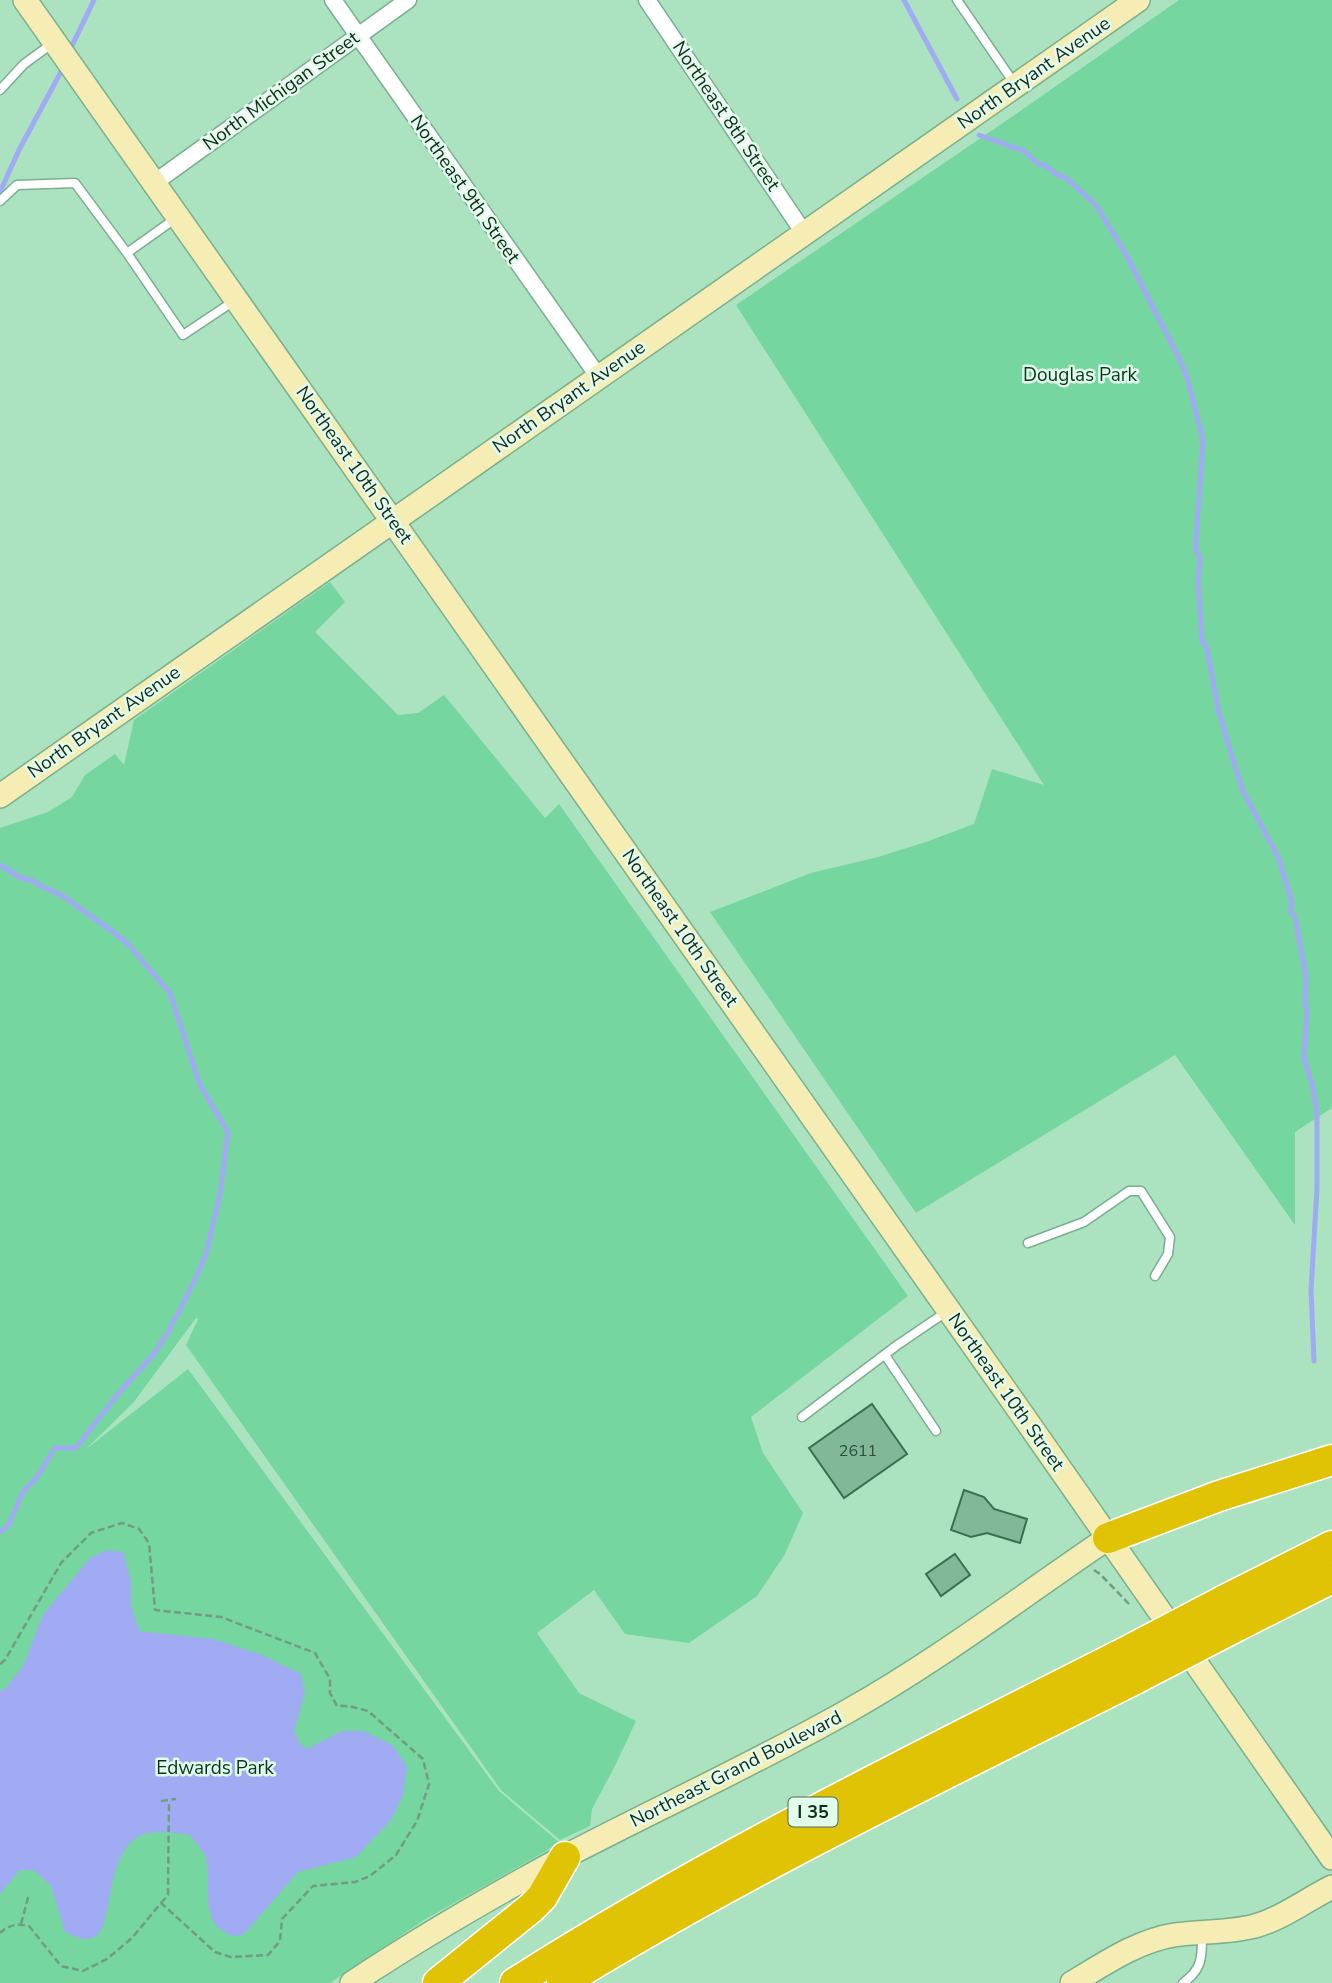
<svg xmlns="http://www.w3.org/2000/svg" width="1332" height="1983" font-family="'Nunito Sans',sans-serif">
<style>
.green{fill:#75d6a0}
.water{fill:#a1abf3}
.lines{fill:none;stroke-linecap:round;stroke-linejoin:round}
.stream{stroke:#a1abf3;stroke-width:5}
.building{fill:#81b897;stroke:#3a6e51;stroke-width:2}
.lane-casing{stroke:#79af8f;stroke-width:11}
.street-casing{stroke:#79af8f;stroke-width:19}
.secondary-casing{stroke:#79af8f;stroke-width:26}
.highway-casing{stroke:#fff;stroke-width:33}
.path{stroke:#719c83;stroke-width:2.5;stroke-dasharray:7 3.5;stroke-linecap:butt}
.lane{stroke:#fff;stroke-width:8}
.street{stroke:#fff;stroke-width:16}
.secondary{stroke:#f6edb4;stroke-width:23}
.highway{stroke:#e1c305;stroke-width:30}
.highway-bridge-casing{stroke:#fff;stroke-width:33;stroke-linecap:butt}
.highway-bridge{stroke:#e1c305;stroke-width:30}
.labels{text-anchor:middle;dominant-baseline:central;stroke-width:5;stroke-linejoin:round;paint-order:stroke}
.number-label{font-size:16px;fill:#2e4d3c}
.shield{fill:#e1fceb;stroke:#51685b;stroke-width:2}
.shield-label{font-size:18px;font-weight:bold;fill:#13291d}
.street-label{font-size:19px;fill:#13291d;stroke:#e1fceb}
.park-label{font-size:19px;fill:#073720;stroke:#e1fceb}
</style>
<rect width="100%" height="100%" fill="#abe3c1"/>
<path class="green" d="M1179,0H1332V1108L1295,1132V1225L1175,1055L916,1213L710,912L811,873L878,857L926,842L974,824L992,769L1044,785L736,305L1016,114Z
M330,582L345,602L315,632L398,715L418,713L444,695L545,818L559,804L908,1296L751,1417L763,1453L803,1513L785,1554L757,1596L689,1643L625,1634L594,1590L537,1633L579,1693L636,1721L615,1766L592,1809L590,1826L560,1840L501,1790L186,1345L198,1319L196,1318L133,1403L85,1450L188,1369L499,1791L560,1843L424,1920L330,1983H0V828L48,812L72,797L85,775L115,754L124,765L134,720Z"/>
<path class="water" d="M107,1550L123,1552L131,1581V1606L139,1631L213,1639L262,1655L301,1674L305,1693L294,1731L299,1742L307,1749L342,1731H364L392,1745L407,1766L403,1795L391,1820L356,1857L298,1872L244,1934C236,1937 231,1936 223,1931C200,1916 212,1881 206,1858C203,1850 195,1842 190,1835C177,1833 153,1830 141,1835C104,1853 114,1925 96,1936C86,1943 75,1936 65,1932L51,1886L34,1870H20L0,1894V1690H4L23,1666L43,1615L90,1558Z"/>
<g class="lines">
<path class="stream" d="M904,0L957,99
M69,52L94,0
M979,135L1024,151L1038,164L1044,165L1059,176L1065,177L1096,205L1127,256L1180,360L1187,377L1203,440L1196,539V550L1200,558L1198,579L1202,642L1206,645L1219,712L1231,753L1243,791L1279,859L1292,902L1291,912L1295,917L1306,976L1305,1004L1307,1010L1304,1057L1314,1092L1317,1115V1189L1311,1290L1314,1361
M0,192L19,150L63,68
M0,865L21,878L34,881L39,885L63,896L116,934L129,945L170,993L200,1085L228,1132L220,1194L206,1254L197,1275L178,1314L174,1319L169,1331L153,1355L118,1394L76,1448H55L37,1477L23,1492L8,1526L0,1532"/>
</g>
<path class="building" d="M872,1404L907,1454L844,1498L809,1448Z
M964,1490L984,1497L994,1509L1027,1519L1020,1543L987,1533L971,1537L951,1530Z
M955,1554L970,1575L941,1596L926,1574Z"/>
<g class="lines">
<defs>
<path id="lane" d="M957,0L1014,83
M0,90L24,64L53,43
M0,201L17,185L75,183L127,253
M176,218L127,253L183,335L234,301
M1028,1243L1084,1222L1129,1191H1141L1170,1237L1168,1254L1155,1276
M885,1355L936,1431
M802,1417L896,1346L946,1312
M1183,1983C1203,1969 1202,1956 1202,1934"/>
<path id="street" d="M333,0L598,376
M647,0L804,233
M154,183L408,0"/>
<path id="secondary" d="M25,0L1019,1410L1332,1858
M0,796L1138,0
M352,1983C421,1937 494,1895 566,1856C660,1807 756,1763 848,1711C939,1660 1022,1596 1108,1538
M1072,1983C1104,1964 1137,1941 1174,1935C1201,1931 1229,1933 1255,1926C1283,1918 1306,1900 1332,1887"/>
<path id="highway" d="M1108,1538L1219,1496L1332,1460
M1223,1601L1332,1546
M1237,1626L1332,1578
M438,1983L531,1908L542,1897L565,1857
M515,1983C708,1860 915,1759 1120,1655
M562,1983C747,1869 942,1776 1135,1679"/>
</defs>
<use href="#lane" class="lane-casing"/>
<use href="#street" class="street-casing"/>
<use href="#secondary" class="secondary-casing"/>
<use href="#highway" class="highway-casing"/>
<path class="path" d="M1094,1570L1100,1574L1129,1604
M0,1664L5,1660L61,1563L91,1533L122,1523L139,1529L149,1543L155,1610L221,1617L315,1653L330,1679V1693L337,1706H349L368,1711L423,1759L429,1784L417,1821L396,1855L370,1876L355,1882L313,1886L282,1919L280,1941L268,1955L231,1957L215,1952L161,1903L132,1938L107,1959L83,1971L61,1966L29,1926C17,1923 9,1925 0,1933
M161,1801L176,1799
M161,1903L168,1895L169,1801
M21,1924L29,1894"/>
<use href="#lane" class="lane"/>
<use href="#street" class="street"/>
<use href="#secondary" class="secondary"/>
<use href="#highway" class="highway"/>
<defs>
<path id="highway-bridge" d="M1120,1655L1223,1601
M1135,1679L1237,1626"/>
</defs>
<use href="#highway-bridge" class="highway-bridge-casing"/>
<use href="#highway-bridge" class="highway-bridge"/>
</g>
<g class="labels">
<g class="number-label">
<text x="858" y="1451">2611</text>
</g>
<rect class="shield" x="788.5" y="1797.5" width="49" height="29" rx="5"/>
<g class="shield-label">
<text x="813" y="1812">I 35</text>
</g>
<g class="street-label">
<text transform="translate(1034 73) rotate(-35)">North Bryant Avenue</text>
<text transform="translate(281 91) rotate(-36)">North Michigan Street</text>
<text transform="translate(726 116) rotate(56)">Northeast 8th Street</text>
<text transform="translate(465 189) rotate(55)">Northeast 9th Street</text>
<text transform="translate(569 397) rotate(-35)">North Bryant Avenue</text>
<text transform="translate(354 465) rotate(55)">Northeast 10th Street</text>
<text transform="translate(104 722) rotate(-35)">North Bryant Avenue</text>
<text transform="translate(680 928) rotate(55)">Northeast 10th Street</text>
<text transform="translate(1006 1392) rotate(55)">Northeast 10th Street</text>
<text transform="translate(736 1769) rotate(-27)">Northeast Grand Boulevard</text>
</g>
<g class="park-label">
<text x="1080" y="375">Douglas Park</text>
<text x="215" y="1768">Edwards Park</text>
</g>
</g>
</svg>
